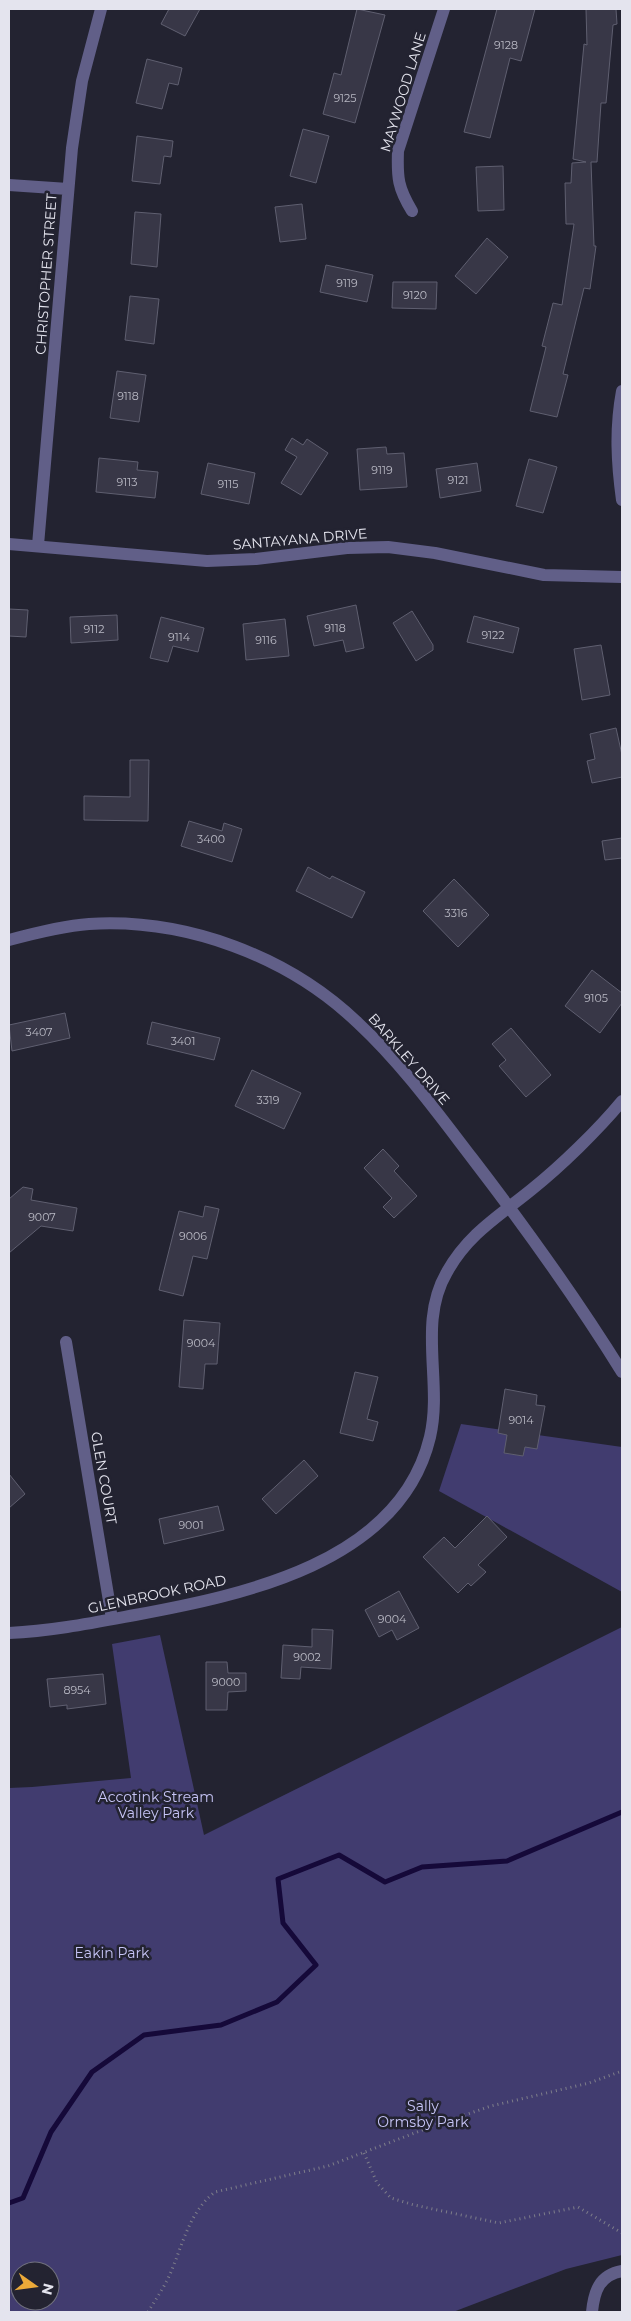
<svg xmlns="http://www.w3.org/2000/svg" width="631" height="2321" font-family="Montserrat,sans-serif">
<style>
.green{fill:#413c6f;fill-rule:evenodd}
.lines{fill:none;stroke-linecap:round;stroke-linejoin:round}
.stream{stroke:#150939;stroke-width:5}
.building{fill:#383747;stroke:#5f5f70}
.path{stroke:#7e7e8a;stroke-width:3;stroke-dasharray:1 4;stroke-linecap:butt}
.minor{stroke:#615f88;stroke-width:12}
.labels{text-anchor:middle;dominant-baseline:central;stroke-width:5;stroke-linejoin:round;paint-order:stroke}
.number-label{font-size:11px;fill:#b9b9c4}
.street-label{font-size:14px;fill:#e4e4ee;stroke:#232331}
.park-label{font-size:14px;fill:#c7c5f7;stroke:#232331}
</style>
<rect width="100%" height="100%" fill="#232331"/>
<path class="green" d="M461,1424L622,1447V1592L439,1491Z
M622,1627V2255L566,2269L453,2312H9V1788L32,1787L131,1778L112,1644L160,1635L204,1835ZM20,2271H50V2301H20Z"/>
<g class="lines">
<path class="stream" d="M9,2203L23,2198L51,2132L92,2072L144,2035L221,2025L277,2002L316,1965L283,1923L278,1879L339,1855L385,1882L422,1867L507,1861L622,1812"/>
</g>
<path class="building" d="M169,9H200L185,36L161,24Z
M357,9L385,15L355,123L323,114L334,73L341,75Z
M497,9H535L521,61L510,58L490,138L464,132Z
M586,9H616L617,24L613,25L606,103H601L597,162H591L594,246H596L590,289L584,288L563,374L568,375L557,417L530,411L546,347L542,346L553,303L562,305L574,224H566L565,183H571L572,163L586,162L573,159L584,44L587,45Z
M147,59L182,68L178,85L169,83L162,109L136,103Z
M303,129L329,136L316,183L290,176Z
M137,136L173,141L171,157L164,156L160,184L132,181Z
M503,166L504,210L478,211L476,167Z
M302,204L306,239L280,242L275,207Z
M135,212L161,214L157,267L131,264Z
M487,238L508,257L476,294L455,276Z
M326,265L373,275L367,302L320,292Z
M393,282H437L436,309L392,308Z
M130,296L159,299L154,344L125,340Z
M117,371L146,375L139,422L110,418Z
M292,438L303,445L307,439L328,453L301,495L281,483L297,457L285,450Z
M386,447L387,454L404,453L407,487L360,490L357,449Z
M99,458L138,462L137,470L158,472L155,498L96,492Z
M529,459L557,467L543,513L516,506Z
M208,463L255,473L249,504L201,494Z
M477,463L481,491L440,498L436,469Z
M356,605L364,648L346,652L343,640L314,646L307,616Z
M9,609L28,610L26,637L9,636Z
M412,611L433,645V650L416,661L393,623Z
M117,615L118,640L71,643L70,617Z
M474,616L519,628L513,653L467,642Z
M161,617L204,628L198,652L173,646L168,662L150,658Z
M285,619L289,656L246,660L243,624Z
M601,645L610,695L582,700L574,649Z
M616,728L622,755V777L592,783L587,761L595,759L590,734Z
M130,760H149L148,821L84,820V796L130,797Z
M189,821L222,831L224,823L242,829L232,862L181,846Z
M622,838V858L605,860L602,841Z
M308,867L330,879L332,876L365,892L352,918L296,891Z
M454,879L489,915L458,947L423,911Z
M592,970L622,993V1003L600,1033L565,1006Z
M65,1013L70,1038L12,1051L9,1025Z
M152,1022L220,1038L214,1060L147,1044Z
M511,1028L551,1075L526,1097L499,1066L506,1060L492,1044Z
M252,1070L301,1093L284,1129L235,1106Z
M383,1149L399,1166L394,1171L417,1196L394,1218L383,1207L392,1198L364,1168Z
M23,1187L33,1189L31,1200L77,1208L73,1231L41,1226L9,1253V1199Z
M205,1206L219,1209L207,1259L193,1256L183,1296L159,1290L179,1211L203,1217Z
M184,1320L220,1323L217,1364H205L203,1389L179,1387Z
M355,1372L378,1377L367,1419L378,1422L373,1441L340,1433Z
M505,1389L537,1395L536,1405L545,1406L537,1449L525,1447L523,1456L504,1453L507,1435L498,1433Z
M304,1460L318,1476L276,1514L262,1499Z
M9,1474L25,1494L9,1508Z
M218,1506L224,1530L164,1544L159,1519Z
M487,1516L507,1537L478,1565L486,1572L471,1586L468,1583L458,1593L423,1557L444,1537L455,1548Z
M399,1591L419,1628L397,1640L392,1630L379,1637L365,1610Z
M312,1629L333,1630L331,1669L301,1667L300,1679L281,1678L283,1645L312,1647Z
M206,1662H227L228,1673H246V1691L228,1692L227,1710H206Z
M103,1674L106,1704L67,1709V1705L50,1707L47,1679Z"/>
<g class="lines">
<path class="path" d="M364,2153L377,2183L391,2198L414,2205L499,2223L578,2207L622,2233
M148,2312C156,2299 165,2286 171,2272C183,2243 190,2211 215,2192L328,2166L433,2126L491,2106L589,2083L622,2071"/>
<path class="minor" d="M9,185L68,189
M412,211C398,188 397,178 398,151L444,9
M622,391C615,429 617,463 622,500
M9,544L207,561L256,559L347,548L388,547L435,553L544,575L622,577
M38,545L72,148L82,81L101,9
M9,940C35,933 62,926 89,924C186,918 288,956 358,1023C401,1063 436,1111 472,1158C525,1227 576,1298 622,1372
M66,1342L112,1619
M9,1633C52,1631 92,1623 135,1615C243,1595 400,1563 430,1437C443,1382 417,1323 447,1272C468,1234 499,1216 531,1190C561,1166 598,1130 622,1101
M592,2312C594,2292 599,2275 622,2271"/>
</g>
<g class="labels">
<g class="number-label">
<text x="506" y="45">9128</text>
<text x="345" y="98">9125</text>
<text x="347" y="283">9119</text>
<text x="415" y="295">9120</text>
<text x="128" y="396">9118</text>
<text x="382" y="470">9119</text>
<text x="458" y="480">9121</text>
<text x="127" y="482">9113</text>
<text x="228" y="484">9115</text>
<text x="335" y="628">9118</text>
<text x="94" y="629">9112</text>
<text x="493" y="635">9122</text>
<text x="179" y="637">9114</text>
<text x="266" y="640">9116</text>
<text x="211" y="839">3400</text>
<text x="456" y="913">3316</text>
<text x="596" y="998">9105</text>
<text x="39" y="1032">3407</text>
<text x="183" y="1041">3401</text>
<text x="268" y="1100">3319</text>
<text x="42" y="1217">9007</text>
<text x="193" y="1236">9006</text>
<text x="201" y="1343">9004</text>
<text x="521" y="1420">9014</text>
<text x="191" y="1525">9001</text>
<text x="392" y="1619">9004</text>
<text x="307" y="1657">9002</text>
<text x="226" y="1682">9000</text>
<text x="77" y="1690">8954</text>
</g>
<g class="street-label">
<text transform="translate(403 92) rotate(-73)">MAYWOOD LANE</text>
<text transform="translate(46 274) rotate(-86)">CHRISTOPHER STREET</text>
<text transform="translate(300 539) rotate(-5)">SANTAYANA DRIVE</text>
<text transform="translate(409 1059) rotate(49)">BARKLEY DRIVE</text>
<text transform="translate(104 1478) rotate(80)">GLEN COURT</text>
<text transform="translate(157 1594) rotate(-12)">GLENBROOK ROAD</text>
</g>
<g class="park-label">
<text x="156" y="1797">Accotink Stream<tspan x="156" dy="16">Valley Park</tspan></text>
<text x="112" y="1953">Eakin Park</text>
<text x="423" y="2106">Sally<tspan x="423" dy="16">Ormsby Park</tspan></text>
</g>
</g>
<rect width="631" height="2321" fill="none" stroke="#e4e4ee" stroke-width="20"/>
<g transform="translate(35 2286) rotate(104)"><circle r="24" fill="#232331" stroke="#70707d"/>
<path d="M0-4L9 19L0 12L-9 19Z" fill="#eba939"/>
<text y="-8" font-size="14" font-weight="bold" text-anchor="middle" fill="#e4e4ee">N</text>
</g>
</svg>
